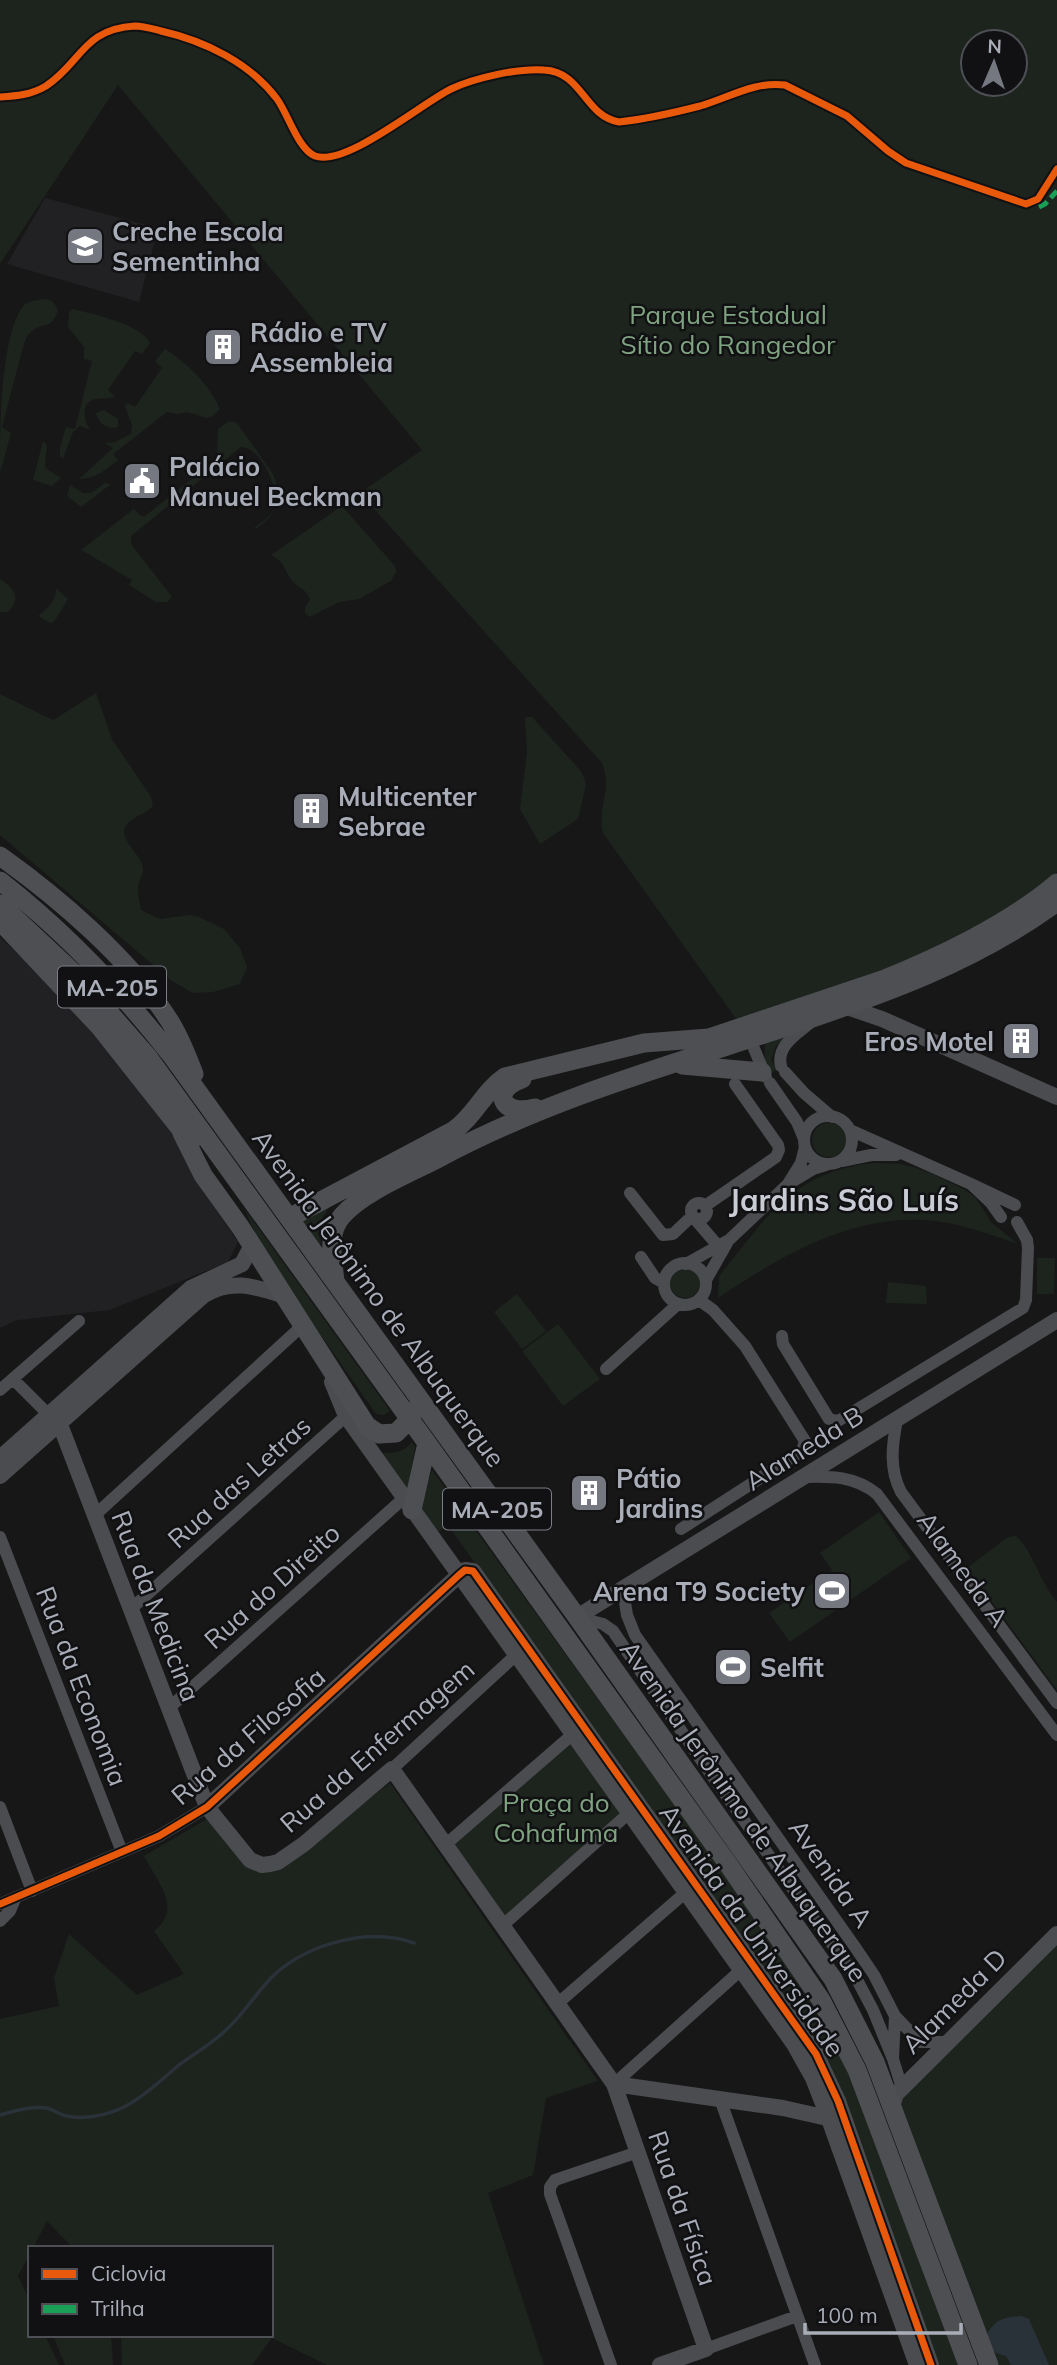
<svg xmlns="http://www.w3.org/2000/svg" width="1057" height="2365" font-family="Mulish,sans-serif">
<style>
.built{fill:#212123}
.green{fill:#1d241e;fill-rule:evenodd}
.water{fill:#2a3239}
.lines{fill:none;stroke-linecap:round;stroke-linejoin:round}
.stream{stroke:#2a3239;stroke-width:3.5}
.minor{stroke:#4b4c50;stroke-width:12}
.tertiary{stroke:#4b4c50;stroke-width:16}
.primary{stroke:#4d4f52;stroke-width:19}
.quiet{stroke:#1a9f57;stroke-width:5;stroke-dasharray:10 5;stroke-linecap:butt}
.cycleway-casing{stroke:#111113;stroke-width:11}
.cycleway{stroke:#e8590c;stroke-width:7}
.labels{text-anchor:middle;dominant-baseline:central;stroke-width:5;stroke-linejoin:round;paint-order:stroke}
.shield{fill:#111113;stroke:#7b7e86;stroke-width:2}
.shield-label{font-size:24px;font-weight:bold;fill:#a8adb8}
.poi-label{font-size:26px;font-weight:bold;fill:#a8adb8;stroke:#111113;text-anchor:start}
.park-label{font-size:26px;fill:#7fa381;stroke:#111113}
.street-label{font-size:26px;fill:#a8adb8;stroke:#111113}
.quarter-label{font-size:30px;font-weight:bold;fill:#c9ccd4;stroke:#111113}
</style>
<rect width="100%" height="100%" fill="#171717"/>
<path class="built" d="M45,198L158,228L139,302L7,264Z
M0,937L85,1017L179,1137L196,1181L238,1242L228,1262L110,1310L17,1320L0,1328Z"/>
<path class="green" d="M0,0H1057V872L1024,901L885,973L737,1020L603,833C597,805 613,791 602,763L360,493L422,450L118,85L0,264ZM973,42H1015V84H973Z
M46,299L53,302L58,310C51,331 45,321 32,331C27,335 25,341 23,347L2,427L11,433L0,473C0,432 0,331 25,304C31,300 39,300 46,299Z
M72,309C93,314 139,323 150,343L142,354L135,351L108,390L115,397C109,399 104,398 97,399C80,401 83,419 90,430L80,426L73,432L63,459L60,456V447L66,427L75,429L92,361L84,359V347L68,327L69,313Z
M165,349C186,362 210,385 220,409L213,416L207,418L187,412L178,414L167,412L113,454L118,460C105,470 96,479 79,479L113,448L105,443L115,442L131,434L132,425L125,406L127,403L135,407L162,368L155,361Z
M104,410L118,419V427C107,430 98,423 96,413Z
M229,421L237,423L273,474C284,500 277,513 256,529L254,528C261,523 271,516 274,509C282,491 259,445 241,447L131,536V544L172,597L167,602H156L129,585L132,580L81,550L134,509L141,516H145L217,459L218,429Z
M43,441L47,445L45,466L48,470L61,478L52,486L33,480Z
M105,483L111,484L81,507L67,496L70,485L83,493H91Z
M342,506L395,566L396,572L391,581L359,599L339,602L310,617L305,613V607L310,600C307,588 296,588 290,578C282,565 285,563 271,555Z
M0,579C14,588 22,598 8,612H0Z
M56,588L68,599L54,622L50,623L38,616C47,609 57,600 56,588Z
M96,693L112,739L151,797L153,806C146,813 138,815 130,821C112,836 141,852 143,868C144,874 140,877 139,883C136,890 140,902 141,910L160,919L190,915L199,917L224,929L240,948L247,967L240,984L213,992L193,993L172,981L0,835V694L53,720Z
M525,717H532L580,770L584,778L586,785L578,819L540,844L520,809L527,753Z
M794,1031L776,1046L771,1060L777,1069L770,1075L765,1067V1041Z
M812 1140a17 17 0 1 1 34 0a17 17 0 1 1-34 0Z
M874,1163L900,1164L913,1167L933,1174L965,1190L976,1198L991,1222L1018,1244C991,1235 963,1224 935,1221C854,1212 783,1255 718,1298L719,1277L723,1271C770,1213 794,1172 874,1163Z
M244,1208L390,1411L384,1415L376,1414L265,1255Z
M326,1208L327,1210L320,1223L321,1246L300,1221Z
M1037,1258H1055L1054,1294H1037Z
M670 1283a15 15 0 1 1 30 0a15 15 0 1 1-30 0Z
M888,1282L926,1286L927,1304L886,1303Z
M517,1294L546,1331L522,1349L494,1312Z
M558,1324L600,1379L563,1406L522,1351Z
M412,1442L415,1447L407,1493L377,1452C390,1454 403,1454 412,1442Z
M432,1470L702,1843L816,2005L844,2056L958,2365H937L752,1955L448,1525L435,1534L418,1509Z
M879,1512L911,1558L790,1642L769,1613L832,1570L820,1553Z
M1016,1536C1032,1550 1040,1582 1057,1602V1690L967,1568L1008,1537Z
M573,1739L630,1818L501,1926L444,1846Z
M390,1783L598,2081L546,2098L533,2175L488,2193L544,2365H327L272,2338L252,2365H122L121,2335H271V2248H73L47,2221L33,2248H30V2254L18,2276L30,2301V2335H45L59,2365H0V2019L59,2006L54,1978L69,1934L137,1995L184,1974L154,1931C183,1908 158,1883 144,1856L207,1819L245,1866L256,1869L287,1862Z
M1057,1945V2365H991L900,2108L904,2096L914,2083Z
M53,2335H111L113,2365H65Z"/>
<path class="water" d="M1021,2316L1029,2319L1049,2365H1011L1006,2356C990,2352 992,2350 987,2334C996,2319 1004,2317 1021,2316Z"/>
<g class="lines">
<path class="stream" d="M0,2115C15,2111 31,2106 47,2108C54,2110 60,2115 67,2116C84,2120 108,2115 124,2107C145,2096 161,2080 179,2065C195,2053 212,2044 226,2030C244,2014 257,1991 275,1974C310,1943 370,1927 414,1943"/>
<path class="minor" d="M750,1039L766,1077
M781,1066C776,1046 797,1034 810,1023
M785,1072L804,1093L832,1117
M770,1083L797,1122L804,1139
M804 1140a24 24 0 1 1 48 0a24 24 0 1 1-48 0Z
M850,1130L971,1184
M805,1147L801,1163L788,1184L813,1169L829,1164
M842,1161L871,1155H896
M630,1193L663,1235L673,1234L692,1216
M691 1211a8 8 0 1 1 16 0a8 8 0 1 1-16 0Z
M705,1206L776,1157L779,1150L778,1145L735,1084
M1001,1217L991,1203L971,1184L1015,1205
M694,1218L719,1247
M641,1257L655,1278L664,1283
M664 1284a21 21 0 1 1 42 0a21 21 0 1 1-42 0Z
M686,1264L729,1240L788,1184
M706,1280L727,1243
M782,1336L783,1344L829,1419L838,1421L1023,1308L1026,1300L1028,1248L1027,1240L1017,1222
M606,1369L678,1304
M13,1379L48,1414
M0,1390L79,1321
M897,1420C892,1445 889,1469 901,1492L1057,1703
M804,1477C831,1476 855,1476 877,1494L1057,1735
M95,1515L302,1326
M681,1529L802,1451L805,1441L745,1346L713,1310L699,1300
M0,1537L122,1852
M623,1589L627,1615L635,1635L855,1947L874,1975L895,2016L920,2042H948
M131,1609L346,1416
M577,1617L603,1624L613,1631L708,1770L855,1976L873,2010L893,2059
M169,1708L404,1498
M392,1769L516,1655
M0,1807L32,1891
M445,1845L573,1734
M0,1904L159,1836L207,1807
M0,1921L10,1911L16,1897
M502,1926L629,1813
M557,2004L686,1892
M895,2016L893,2059L902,2088
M614,2084L741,1970
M720,2099L815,2365
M706,2349L797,2316
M611,2365L550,2194V2187L555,2180L638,2152"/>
<path class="tertiary" d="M847,1007L882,1019L1057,1097
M332,1382L346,1416L794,2044L813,2078L829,2119L917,2365
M59,1422L207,1807L250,1860L262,1865L270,1864L278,1862L304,1844L392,1769L614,2084L706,2349L660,2365
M0,1458L191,1288L242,1264L252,1245
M0,1476L204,1295C231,1279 253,1286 282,1295
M577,1617L1057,1320
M207,1807L459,1575L465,1570L473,1571L816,2054L838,2101L931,2365
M614,2084L783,2108L836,2120
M892,2107L896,2094L1057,1934"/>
<path class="primary" d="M0,856C59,898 130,959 169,1020C180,1037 187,1056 194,1074
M0,881C64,931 122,992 172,1056L577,1617L833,1979L875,2062L989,2365
M0,904L78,977L148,1057L427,1443L728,1864L821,2000L857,2070L968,2365
M0,921L100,1027L191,1142
M682,1065L762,1072
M522,1079C490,1090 501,1117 535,1108
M182,1133L203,1175L241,1228L367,1426L379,1434L396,1433L410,1419L414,1410
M289,1218L453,1131C474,1117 484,1091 505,1077L644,1043L709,1038L882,980C938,958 1012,922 1057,883
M335,1282C333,1260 326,1234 342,1216C363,1192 408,1174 437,1159C548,1099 670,1065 789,1026C884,994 975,962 1057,902
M412,1510L427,1443"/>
<path class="quiet" d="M1039,207L1045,204L1057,191"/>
<defs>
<path id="cycleway" d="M0,97C16,96 31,95 46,86C82,62 83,29 135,26C144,26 153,29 161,31C205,41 250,63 277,99C288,114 298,149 315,156C346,167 422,103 451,89C474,78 518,68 544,70C583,72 583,115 619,122C646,119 673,113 700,106C728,98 755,81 785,85L847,116L888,151L906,163L1026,204L1038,199L1057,169
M0,1904L159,1836L207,1807L459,1575L465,1570L473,1571L816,2054L838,2101L931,2365"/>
</defs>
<use href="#cycleway" class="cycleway-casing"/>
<use href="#cycleway" class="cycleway"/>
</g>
<defs>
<symbol id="school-square" viewBox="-11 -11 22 22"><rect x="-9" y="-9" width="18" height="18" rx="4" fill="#757880" stroke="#111113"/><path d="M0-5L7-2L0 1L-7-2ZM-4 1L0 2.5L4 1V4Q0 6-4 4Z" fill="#fff"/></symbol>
<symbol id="building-square" viewBox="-11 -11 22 22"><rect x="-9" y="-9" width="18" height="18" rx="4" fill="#757880" stroke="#111113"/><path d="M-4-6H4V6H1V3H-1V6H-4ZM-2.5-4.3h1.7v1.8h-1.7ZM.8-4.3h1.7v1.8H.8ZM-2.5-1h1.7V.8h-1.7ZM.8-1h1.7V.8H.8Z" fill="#fff"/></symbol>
<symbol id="civic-square" viewBox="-11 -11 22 22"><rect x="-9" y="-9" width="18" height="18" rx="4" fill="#757880" stroke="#111113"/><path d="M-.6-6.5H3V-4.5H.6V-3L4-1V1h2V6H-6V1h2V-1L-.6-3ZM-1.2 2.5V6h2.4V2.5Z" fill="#fff"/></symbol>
<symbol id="stadium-square" viewBox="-11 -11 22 22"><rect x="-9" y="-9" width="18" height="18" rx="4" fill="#757880" stroke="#111113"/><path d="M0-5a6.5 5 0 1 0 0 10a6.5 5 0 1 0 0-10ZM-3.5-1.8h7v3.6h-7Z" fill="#fff"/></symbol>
</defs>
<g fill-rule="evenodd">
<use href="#school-square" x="63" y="224" width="44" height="44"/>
<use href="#building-square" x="201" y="325" width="44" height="44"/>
<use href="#civic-square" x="120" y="459" width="44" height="44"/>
<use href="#building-square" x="289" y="789" width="44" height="44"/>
<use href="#building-square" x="999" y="1019" width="44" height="44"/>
<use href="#building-square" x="567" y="1471" width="44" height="44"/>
<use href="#stadium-square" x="810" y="1569" width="44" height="44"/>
<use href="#stadium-square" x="711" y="1645" width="44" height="44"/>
</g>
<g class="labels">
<g class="shield">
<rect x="58" y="966.5" width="108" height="41" rx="5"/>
<rect x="443" y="1488.5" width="108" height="41" rx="5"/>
</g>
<g class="shield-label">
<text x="112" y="987">MA-205</text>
<text x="497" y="1509">MA-205</text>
</g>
<g class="poi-label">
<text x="112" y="231">Creche Escola<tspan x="112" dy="30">Sementinha</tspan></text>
<text x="250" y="332">Rádio e TV<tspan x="250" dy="30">Assembleia</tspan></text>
<text x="169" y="466">Palácio<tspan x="169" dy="30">Manuel Beckman</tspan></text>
<text x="338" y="796">Multicenter<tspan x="338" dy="30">Sebrae</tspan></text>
<text x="994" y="1041" text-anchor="end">Eros Motel</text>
<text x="616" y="1478">Pátio<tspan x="616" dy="30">Jardins</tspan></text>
<text x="805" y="1591" text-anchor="end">Arena T9 Society</text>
<text x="760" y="1667">Selfit</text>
</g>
<g class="park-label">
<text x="728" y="314">Parque Estadual<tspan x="728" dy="30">Sítio do Rangedor</tspan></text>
<text x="556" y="1802">Praça do<tspan x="556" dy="30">Cohafuma</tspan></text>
</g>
<g class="street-label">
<text transform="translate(379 1298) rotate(54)">Avenida Jerônimo de Albuquerque</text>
<text transform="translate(804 1448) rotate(-32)">Alameda B</text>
<text transform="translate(239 1482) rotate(-42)">Rua das Letras</text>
<text transform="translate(963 1569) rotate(54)">Alameda A</text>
<text transform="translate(272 1586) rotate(-42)">Rua do Direito</text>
<text transform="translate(156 1606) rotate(69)">Rua da Medicina</text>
<text transform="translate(82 1686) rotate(69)">Rua da Economia</text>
<text transform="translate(248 1736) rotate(-41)">Rua da Filosofia</text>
<text transform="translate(377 1746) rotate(-41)">Rua da Enfermagem</text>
<text transform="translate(744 1811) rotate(55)">Avenida Jerônimo de Albuquerque</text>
<text transform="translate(831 1873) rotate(55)">Avenida A</text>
<text transform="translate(752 1930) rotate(55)">Avenida da Universidade</text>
<text transform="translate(954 2001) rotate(-45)">Alameda D</text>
<text transform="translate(683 2208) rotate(71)">Rua da Física</text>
</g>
<g class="quarter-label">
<text x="844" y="1200">Jardins São Luís</text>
</g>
</g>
<rect x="28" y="2246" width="245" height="91" fill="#111113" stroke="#4d4f55" stroke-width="2"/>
<rect x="42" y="2269" width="35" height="10" fill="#e8590c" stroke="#4d4f55" stroke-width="2"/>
<text x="91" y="2281" font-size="21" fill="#a8adb8">Ciclovia</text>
<rect x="42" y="2304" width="35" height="10" fill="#1a9f57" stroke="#4d4f55" stroke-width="2"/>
<text x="91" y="2316" font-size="21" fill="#a8adb8">Trilha</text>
<g transform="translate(994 63) rotate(2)"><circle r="33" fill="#111113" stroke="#4d4f55" stroke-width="2"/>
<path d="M0-5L12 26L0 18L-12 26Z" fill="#757880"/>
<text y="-10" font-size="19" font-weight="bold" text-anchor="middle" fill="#a8adb8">N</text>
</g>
<path d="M805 2323v10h156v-10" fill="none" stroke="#a8adb8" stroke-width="3.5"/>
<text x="816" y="2323" font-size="21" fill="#a8adb8" stroke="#111113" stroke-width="5" paint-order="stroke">100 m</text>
</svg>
